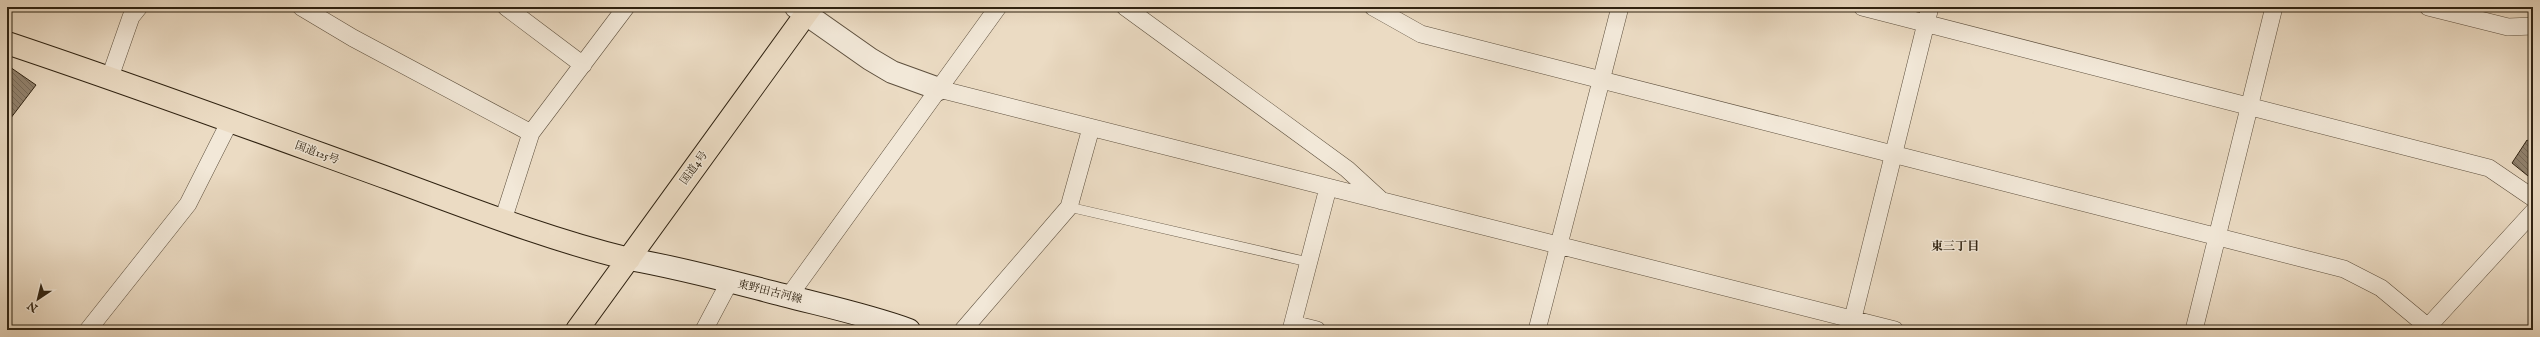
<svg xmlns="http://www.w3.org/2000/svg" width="2540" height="337" font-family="'IM FELL English','Noto Serif JP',serif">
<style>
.building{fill:url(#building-back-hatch);stroke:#2f2211}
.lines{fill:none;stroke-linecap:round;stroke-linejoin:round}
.service-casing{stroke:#5e503e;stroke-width:10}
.minor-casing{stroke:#5e503e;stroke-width:18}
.tertiary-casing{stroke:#5e503e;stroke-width:24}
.secondary-casing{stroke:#2f2211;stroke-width:24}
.trunk-casing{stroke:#2f2211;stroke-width:24}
.service{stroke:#f2e8d8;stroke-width:9}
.minor{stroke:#f2e8d8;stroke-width:17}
.tertiary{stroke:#f2e8d8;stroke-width:22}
.secondary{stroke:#f2e8d8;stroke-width:22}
.trunk{stroke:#ebdbc3;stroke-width:22}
.labels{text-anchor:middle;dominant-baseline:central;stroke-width:3;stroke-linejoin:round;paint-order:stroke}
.street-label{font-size:11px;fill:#2f2211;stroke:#f2e8d8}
.neighbourhood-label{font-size:12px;font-weight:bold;fill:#2f2211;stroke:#f2e8d8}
</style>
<defs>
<pattern id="building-back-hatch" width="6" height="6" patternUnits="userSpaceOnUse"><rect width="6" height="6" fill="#91826e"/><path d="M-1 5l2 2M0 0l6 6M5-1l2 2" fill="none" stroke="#776a59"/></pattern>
</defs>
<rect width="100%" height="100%" fill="#ebdbc3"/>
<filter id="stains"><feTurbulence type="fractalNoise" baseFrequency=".005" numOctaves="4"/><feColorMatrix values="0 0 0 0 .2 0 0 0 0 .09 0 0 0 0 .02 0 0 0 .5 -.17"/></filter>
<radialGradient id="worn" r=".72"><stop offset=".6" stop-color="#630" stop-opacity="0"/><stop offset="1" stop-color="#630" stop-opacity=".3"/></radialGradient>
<path class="building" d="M7,65L36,85L7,123Z
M2527,140L2533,144V180L2512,163Z"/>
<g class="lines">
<defs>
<path id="service" d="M1069,207L1308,262"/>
<path id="minor" d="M301,7L353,38L531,133
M506,7L583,65
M1125,7L1347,169L1382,201
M1373,7L1421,34L2344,269L2381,288L2428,327
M1862,7L2489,168L2533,198
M2428,7L2508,27L2533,26
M110,77L131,17L139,7
M939,89L1895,330
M503,220L531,133L626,7
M789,296L998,7
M1293,324L1317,330
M88,330L188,204L230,121
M704,330L730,281
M963,330L1069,207L1091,128
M1291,330L1328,188
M1537,330L1620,7
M1850,330L1930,7
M2194,330L2274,7
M2425,330L2533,212"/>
<path id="tertiary" d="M796,7L870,59L892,72L939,89"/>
<path id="secondary" d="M629,259C681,268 732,282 783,295C825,306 868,315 909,330"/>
<path id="trunk" d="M7,43C136,86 263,133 390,179C469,208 547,239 629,259
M577,330L811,7"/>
</defs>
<use href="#service" class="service-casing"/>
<use href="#minor" class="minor-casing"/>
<use href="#tertiary" class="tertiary-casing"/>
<use href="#secondary" class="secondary-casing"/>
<use href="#trunk" class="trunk-casing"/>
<use href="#service" class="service"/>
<use href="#minor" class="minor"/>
<use href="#tertiary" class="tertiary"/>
<use href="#secondary" class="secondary"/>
<use href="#trunk" class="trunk"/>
</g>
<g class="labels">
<g class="street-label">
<text transform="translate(317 153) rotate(20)">国道125号</text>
<text transform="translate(694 168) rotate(-54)">国道4号</text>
<text transform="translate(770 292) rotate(14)">東野田古河線</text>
</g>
<g class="neighbourhood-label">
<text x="1955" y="246">東三丁目</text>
</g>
</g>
<rect width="2540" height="337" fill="none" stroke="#ebdbc3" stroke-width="24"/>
<rect x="8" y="8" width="2524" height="321" fill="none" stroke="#2f2211" stroke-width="2"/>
<rect x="12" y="12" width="2516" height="313" fill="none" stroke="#2f2211"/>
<g transform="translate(38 299) rotate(215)" stroke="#f2e8d8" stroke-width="3" paint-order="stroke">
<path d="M0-3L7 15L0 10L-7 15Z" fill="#2f2211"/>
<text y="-6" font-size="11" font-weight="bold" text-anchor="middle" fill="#2f2211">N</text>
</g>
<rect width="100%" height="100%" filter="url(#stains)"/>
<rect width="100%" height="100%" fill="url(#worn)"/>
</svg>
